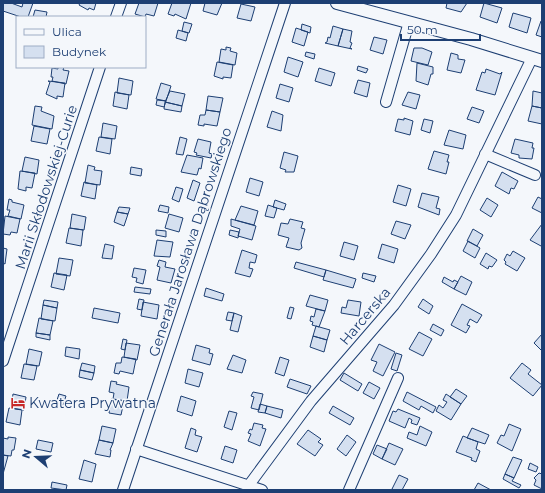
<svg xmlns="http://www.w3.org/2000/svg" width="545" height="493" font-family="Montserrat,sans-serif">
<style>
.building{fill:#d5e0f0;stroke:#1d3f73}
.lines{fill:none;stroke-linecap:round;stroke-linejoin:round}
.minor-casing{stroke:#1d3f73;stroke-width:12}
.tertiary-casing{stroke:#1d3f73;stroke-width:14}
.minor{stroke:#f4f7fb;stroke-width:10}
.tertiary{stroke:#f4f7fb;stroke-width:12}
.labels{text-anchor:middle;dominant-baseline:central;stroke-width:3;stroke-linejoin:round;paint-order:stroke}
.street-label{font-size:14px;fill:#1d3f73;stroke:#f4f7fb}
.poi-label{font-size:14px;fill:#1d3f73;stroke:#f4f7fb;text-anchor:start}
</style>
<rect width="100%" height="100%" fill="#f4f7fb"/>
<path class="building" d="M3,3H11L22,7L23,3H33L28,17H21L3,11Z
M80,3H96L94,10L89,8L88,10L79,5Z
M139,3H158L154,16L146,14L145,17L135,14Z
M172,3H191L186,19L175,14L174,16L168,14Z
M222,3L217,15L203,11L205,3Z
M447,3H467L461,12L446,8Z
M484,3L502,8L497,23L480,17Z
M241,4L255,7L251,21L237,18Z
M35,10L47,12L46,17H33Z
M513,13L531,18L527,33L509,27Z
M541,21H542V37L536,35Z
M184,22L192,24L189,33L182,31Z
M302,24L311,27L310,33L301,30Z
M333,26L343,29L338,46L325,43L327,42L328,37L330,38Z
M296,28L308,32L304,46L292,42Z
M343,29L352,31L350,42L352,43L350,48L352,49L338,46Z
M178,30L188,33L186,41L176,38Z
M374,37L387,40L383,54L370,50Z
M226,47L231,48L230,51L237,53L235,65L219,62L221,49L226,50Z
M414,48H422L432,52L428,65L411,61Z
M306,52L315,54L314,59L305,56Z
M451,53L458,55V59L465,60L461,73L447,70Z
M288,57L303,62L298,77L284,72Z
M217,62L233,65L231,78L223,77V79L214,76Z
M417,63L433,67V74H431L428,85L416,81Z
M358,66L368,69L366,73L357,70Z
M58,67H64L63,70L69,71L66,84L52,81L53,77H51L52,68L58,69Z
M319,68L335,73L331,86L315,81Z
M486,69L500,74L502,72L495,95L476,90L482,72L485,73Z
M119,78L133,81L131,95L117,93Z
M358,80L370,83L367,97L354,93Z
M48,81L65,83L63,97L57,96V99L46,94L50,82Z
M161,83L171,86L166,101L156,99Z
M280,84L293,88L289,102L276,98Z
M170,91L185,94L182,106L165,102Z
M533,91L542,93V108L532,106Z
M115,92L129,95L127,109L113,106Z
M408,92L420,95L416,109L402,105Z
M208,96L223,98L220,112L206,110Z
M157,100L166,101L164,107L156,105Z
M165,102L182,106L181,112L164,109Z
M35,106L42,107L41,111L54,116L52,129L32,125Z
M532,106L542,108V124L528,121Z
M472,107L484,111L479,123L467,119Z
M206,110L220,112L217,126L204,124V126L198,125L200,115H205Z
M272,111L283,115L281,131L267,127Z
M404,118L413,121L410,135L395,131L398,119L404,120Z
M424,119L433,121L430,133L421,130Z
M103,123L117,126L115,139L101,137Z
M34,126L50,129L47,144L31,141Z
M449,130L466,135L463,149L444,145Z
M99,137L112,139L110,154L96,151Z
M180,137L187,139L183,155L176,154Z
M198,139L211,142L209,153L212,154L211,158L196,155L197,153L194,152Z
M515,139L533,143L532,148H534L532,159L519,158V155L511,153Z
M434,151L449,155L447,162H449L446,174L428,169Z
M284,152L298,156L294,172H285L286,170L280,168Z
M187,155L203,158L201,169L199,168L197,175L181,172Z
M25,157L39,160L37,174L22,171Z
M88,165L95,167L94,170L102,171L100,185L85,183Z
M131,167L142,169L141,176L130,174Z
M20,171L35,173L32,188L26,187V191L18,189Z
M502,172L518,181L514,189L511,188L509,194L495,186Z
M250,178L263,182L259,196L246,192Z
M193,180L200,183L194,201L187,198Z
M84,182L97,185L95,199L81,196Z
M398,185L411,189L406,206L393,202Z
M176,187L183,189L179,202L172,199Z
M422,193L439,197L436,208L440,209L439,215L418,207Z
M538,197L542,199V213L532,208Z
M487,198L498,205L491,217L480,210Z
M9,199L12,200V202L24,205L21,219L8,216L10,210H7Z
M275,200L286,204L284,210L273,207Z
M160,205L169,207L168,213L158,211Z
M268,205L277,208L274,218L265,216Z
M241,206L258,211L254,225L235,220Z
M119,207L130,208L128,214L117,212Z
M117,212L128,214L124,226L114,222Z
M72,214L86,217L84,230L70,228Z
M169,214L183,218L179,232L165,228Z
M5,216L20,219L17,233L11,232L10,235L3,234Z
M231,219L256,226L252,240L238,236L240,229L231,226Z
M290,219L303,222L301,228L305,229L301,243L302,248L299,250L286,247L289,238L278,235L281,223L288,224Z
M396,221L411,225L405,239L391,234Z
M542,224V245L541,246L530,240Z
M69,228L83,230L81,246L66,243Z
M473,229L483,235L477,246L467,241Z
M156,230L166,231V237L156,235Z
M230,230L239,232L238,238L229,235Z
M157,240L173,242L170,257L154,256Z
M468,241L480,248L475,258L463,251Z
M344,242L358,246L354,260L340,256Z
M105,244L114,246L112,259L102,258Z
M382,244L398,249L394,263L378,258Z
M3,248L7,249L5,264L3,263Z
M242,250L257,255L255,263L250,262L249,268L253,269L250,277L235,273Z
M513,251L525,258L517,271L505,264L506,262L504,260L507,254L510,256Z
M486,253L497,260L492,267L489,266L488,269L480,264Z
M59,258L73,260L70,276L56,274Z
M159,260L166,262L165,267L175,269L171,283L157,280L160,267L157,266Z
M296,262L326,270L324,277L294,268Z
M134,268L146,270L143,284L136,282L137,278L132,277Z
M326,270L356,279L353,288L323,280Z
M54,273L67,275L64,290L51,287Z
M363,273L376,276L374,282L362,278Z
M461,276L472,282L466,295L454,289Z
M444,277L453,282L454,280L458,282L454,289L442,282Z
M135,287L151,289L150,294L134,292Z
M206,288L224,294L222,301L204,296Z
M310,295L328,300L325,311L306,306Z
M139,299L144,300L142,310L137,309Z
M423,299L433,306L429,314L418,307Z
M44,300L58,302L57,308L43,305Z
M348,300L361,302L359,316L341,313L342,307L346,308Z
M143,302L159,305L157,319L141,316Z
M462,304L482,315L477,323L470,319L467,325L470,326L466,333L451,325Z
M43,305L57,308L55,321L41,319Z
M290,307L294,308L291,319L287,318Z
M94,308L120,313L118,323L92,318Z
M316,309L325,311L319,327L312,325L313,322L310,321L311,316L314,317Z
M228,312L234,313L232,321L226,320Z
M234,313L242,316L238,332L230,330Z
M39,318L53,321L50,335L36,333Z
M433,324L444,330L441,336L430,330Z
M316,326L330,330L327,340L313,336Z
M419,332L432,339L423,356L409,349Z
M36,333L50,335V340L36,337Z
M542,334V349L541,350L534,343Z
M313,336L327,340L324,352L310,347Z
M123,339L127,340L125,350L121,349Z
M126,343L140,345L137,360L124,357Z
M379,344L395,352L383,376L373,371L377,362L371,360Z
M196,345L210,349L209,353L213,354L210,365L192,360Z
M66,347L80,349L79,359L65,356Z
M29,349L42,352L39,366L26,364Z
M396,353L402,355L397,371L391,369Z
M233,355L246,360L242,373L227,369Z
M122,357L136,359L133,374L120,371L119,374L114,373L116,363H121Z
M280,357L289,360L284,376L275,373Z
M82,363L95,366L94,373L80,370Z
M522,363L531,370L528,374L542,385L533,396L510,378Z
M24,364L37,366L34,380L21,378Z
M188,369L203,373L199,387L185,383Z
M80,370L94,373L92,380L79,377Z
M344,373L362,384L358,391L340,380Z
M290,379L311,386L307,394L287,387Z
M111,381L117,382L116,384L129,387L127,401L113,399L114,393L109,392Z
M369,382L380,388L374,399L363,393Z
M456,389L467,396L461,404L450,397Z
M253,392L263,394L259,410L251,408L254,397L251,396Z
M407,392L436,407L433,413L421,406L419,410L403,401Z
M13,394L26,397L24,410L11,408Z
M59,394L66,396L63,405L56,403Z
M446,394L461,404L451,420L436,411L439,405L443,408L447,402L443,400Z
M181,396L196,401L192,416L177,411Z
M111,399L124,401L121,415L109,413Z
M260,404L267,406L265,413L258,412Z
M267,406L283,410L281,418L265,413Z
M333,406L354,418L350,425L329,413Z
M9,408L22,410L20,425L6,422Z
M398,409L420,418L417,425L411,423L412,420L409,418L405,428L389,421L393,411L396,412Z
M229,411L237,413L232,430L224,427Z
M254,423L263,425L262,428L266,429L260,446L248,441L251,434L248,433L250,429L252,430Z
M509,424L521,429L512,451L497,443L501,435L504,436Z
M102,426L116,429L113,443L99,440Z
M420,426L432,432L426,446L407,438L409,432L417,435Z
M191,428L196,430L195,435L202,437L197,452L185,448Z
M472,428L489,435L485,444L467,438Z
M308,430L321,439L318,442L323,445L315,456L297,444Z
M347,435L356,442L346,456L337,449Z
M463,436L478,442L476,449L480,451L476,462L471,460L472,458L456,452Z
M8,437L16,438L14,450H12L11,456L3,455V438L8,439Z
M38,440L53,443L51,452L36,449Z
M99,440L113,443L110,450H111L110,457L95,454Z
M389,443L403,449L395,465L382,459Z
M377,445L387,449L382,459L373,454Z
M225,446L237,450L233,463L221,459Z
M3,455L8,456L3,474Z
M513,457L522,460L514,478L505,474Z
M84,460L96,464L92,482L79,479Z
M530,463L538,467L536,472L528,469Z
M539,473L542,474V489L534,485L536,480L534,478Z
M505,474L514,478L512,481L521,485L519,488L503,479Z
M399,475L408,479L402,490H394L392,489Z
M52,482L67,485L66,490L51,488Z
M478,483L491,490H474Z"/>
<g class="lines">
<defs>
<path id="minor" d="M116,17L121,3
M386,102L409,22
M485,154L535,175
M3,361L100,67
M136,449L262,490
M249,485L311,401L394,305L431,254L456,215L532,58
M123,490L285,3
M349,490L398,378"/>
<path id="tertiary" d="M337,3L471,39L542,61"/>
</defs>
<use href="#minor" class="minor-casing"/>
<use href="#tertiary" class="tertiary-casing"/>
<use href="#minor" class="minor"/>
<use href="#tertiary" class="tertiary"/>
</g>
<defs>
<symbol id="hotel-bare" viewBox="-9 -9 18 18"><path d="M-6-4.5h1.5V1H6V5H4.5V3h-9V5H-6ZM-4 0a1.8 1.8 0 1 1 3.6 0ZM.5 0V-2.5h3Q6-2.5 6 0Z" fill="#c62828" stroke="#f4f7fb" stroke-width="2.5" paint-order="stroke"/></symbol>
</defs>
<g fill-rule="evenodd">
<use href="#hotel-bare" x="8" y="393" width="20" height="20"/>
</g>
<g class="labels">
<g class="street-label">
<text transform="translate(46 187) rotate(-72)">Marii Skłodowskiej-Curie</text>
<text transform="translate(190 242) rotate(-72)">Generała Jarosława Dąbrowskiego</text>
<text transform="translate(365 316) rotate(-50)">Harcerska</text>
</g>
<g class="poi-label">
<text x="29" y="403">Kwatera Prywatna</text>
</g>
</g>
<rect width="545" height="493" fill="none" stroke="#1d3f73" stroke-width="8"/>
<rect x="16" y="16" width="130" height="52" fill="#f4f7fb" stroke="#9eadc5"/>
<rect x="24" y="29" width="20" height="6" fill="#f4f7fb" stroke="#9eadc5"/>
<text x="52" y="36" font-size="12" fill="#1d3f73">Ulica</text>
<rect x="24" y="46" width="20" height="12" fill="#d5e0f0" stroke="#9eadc5"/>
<text x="52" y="56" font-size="12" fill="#1d3f73">Budynek</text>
<g transform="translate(36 457) rotate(289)" stroke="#f4f7fb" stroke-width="3" paint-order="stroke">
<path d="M0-3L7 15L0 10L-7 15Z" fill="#1d3f73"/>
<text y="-6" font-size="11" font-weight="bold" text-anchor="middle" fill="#1d3f73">N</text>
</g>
<path d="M401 34v6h79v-6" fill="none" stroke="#1d3f73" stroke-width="2"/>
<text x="407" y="34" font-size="12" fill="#1d3f73" stroke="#f4f7fb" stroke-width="3" paint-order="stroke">50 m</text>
</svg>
